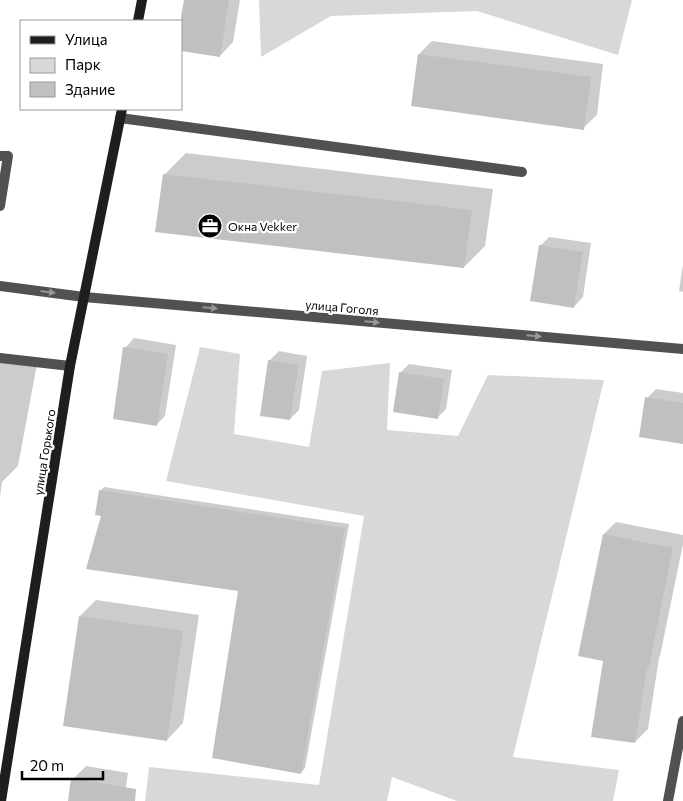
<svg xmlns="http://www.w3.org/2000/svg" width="683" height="801" font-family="Commissioner,sans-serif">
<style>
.green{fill:#d8d8d8}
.shadow{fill:#0003}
.building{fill:#c0c0c0}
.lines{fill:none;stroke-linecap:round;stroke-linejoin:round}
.lane{stroke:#515151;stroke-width:10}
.street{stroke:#515151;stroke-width:10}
.secondary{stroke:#1e1e1e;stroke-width:10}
.oneway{fill:#979797}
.labels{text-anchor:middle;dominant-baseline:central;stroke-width:4.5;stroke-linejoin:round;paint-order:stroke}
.poi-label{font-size:12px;fill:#000;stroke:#fff;text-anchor:start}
.street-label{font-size:12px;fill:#000;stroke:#fff}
</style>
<rect width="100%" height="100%" fill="#fff"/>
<path class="green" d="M259,0H632L618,55L477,11L331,16L261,57Z
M200,347L240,354L234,434L309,447L322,371L390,363L387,430L458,436L488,375L604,380L513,757L619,770L613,801H457L392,777L387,801H145L149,767L319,785L364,516L166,481Z"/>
<path class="shadow" d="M185,0H240L233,42L220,56Z
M432,41L603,64L597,115L583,128L419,54Z
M186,153L493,189L485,246L464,267L164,175Z
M549,237L591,243L583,297L574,307L540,246Z
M683,264V292L679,291Z
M134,338L176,345L165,416L156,425L125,348Z
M279,351L307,356L299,410L290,419L270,360Z
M0,357L37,364L18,466L2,482L0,497Z
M409,364L452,370L446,409L437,418L400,373Z
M656,389L683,393V443L647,398Z
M104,487L349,524L305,768L301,773L239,590L100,491Z
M616,522L683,535V544L660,656L659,658L648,729L635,742L604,660V534Z
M96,600L199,615L183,723L167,740L80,616Z
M86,766L128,773L124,801H69L73,779Z"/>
<path class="building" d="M184,0H229L220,57L181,51V16Z
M418,54L591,77L584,130L411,106Z
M163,174L472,210L464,268L155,232Z
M539,245L583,252L574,308L530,301Z
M123,347L168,354L157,426L113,419Z
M268,360L299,365L290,420L260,416Z
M399,372L444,379L438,419L393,412Z
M645,397L683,403V444L639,437Z
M99,490L345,528L301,774L212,758L238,591L86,569L101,516L95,515Z
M603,534L673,548L648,670L647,669L635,743L591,737L603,661L578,656Z
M79,616L183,631L167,741L63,726Z
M71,778L136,789L135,801H68Z"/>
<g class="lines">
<path class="lane" d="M120,118L522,172
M0,156H8L0,206
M0,358L70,366"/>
<path class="street" d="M0,286L84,297L683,349
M668,801L683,721"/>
<path class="secondary" d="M138,21L142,0
M1,801L70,366L122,109"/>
</g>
<defs><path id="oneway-solid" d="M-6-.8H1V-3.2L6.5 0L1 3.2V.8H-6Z" transform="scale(1.25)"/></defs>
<g class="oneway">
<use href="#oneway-solid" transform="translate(48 292) rotate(7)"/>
<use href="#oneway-solid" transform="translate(210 308) rotate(5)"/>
<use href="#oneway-solid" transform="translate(372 322) rotate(5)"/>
<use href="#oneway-solid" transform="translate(534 336) rotate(5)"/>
</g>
<defs>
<symbol id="office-disc" viewBox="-11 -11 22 22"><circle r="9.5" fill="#000" stroke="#fff"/><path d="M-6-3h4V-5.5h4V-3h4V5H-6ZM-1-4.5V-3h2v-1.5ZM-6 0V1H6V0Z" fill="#fff"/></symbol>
</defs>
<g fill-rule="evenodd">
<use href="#office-disc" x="196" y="212" width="28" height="28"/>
</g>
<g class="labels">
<g class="poi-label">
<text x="228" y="226">Окна Vekker</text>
</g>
<g class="street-label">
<text transform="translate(342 307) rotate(5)">улица Гоголя</text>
<text transform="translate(44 452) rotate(-81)">улица Горького</text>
</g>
</g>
<rect x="20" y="20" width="162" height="90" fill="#ffffff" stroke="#999999"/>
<rect x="30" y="36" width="25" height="8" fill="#1e1e1e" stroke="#999999"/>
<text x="65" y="45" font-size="15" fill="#000000">Улица</text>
<rect x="30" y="58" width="25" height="15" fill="#d8d8d8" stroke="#999999"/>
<text x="65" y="70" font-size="15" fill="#000000">Парк</text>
<rect x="30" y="82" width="25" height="15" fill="#c0c0c0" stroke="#999999"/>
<text x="65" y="95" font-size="15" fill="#000000">Здание</text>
<path d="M22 771v8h81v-8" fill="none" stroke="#000000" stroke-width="2.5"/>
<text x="30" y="771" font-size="15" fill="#000000" stroke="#ffffff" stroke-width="4" paint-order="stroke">20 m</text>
</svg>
